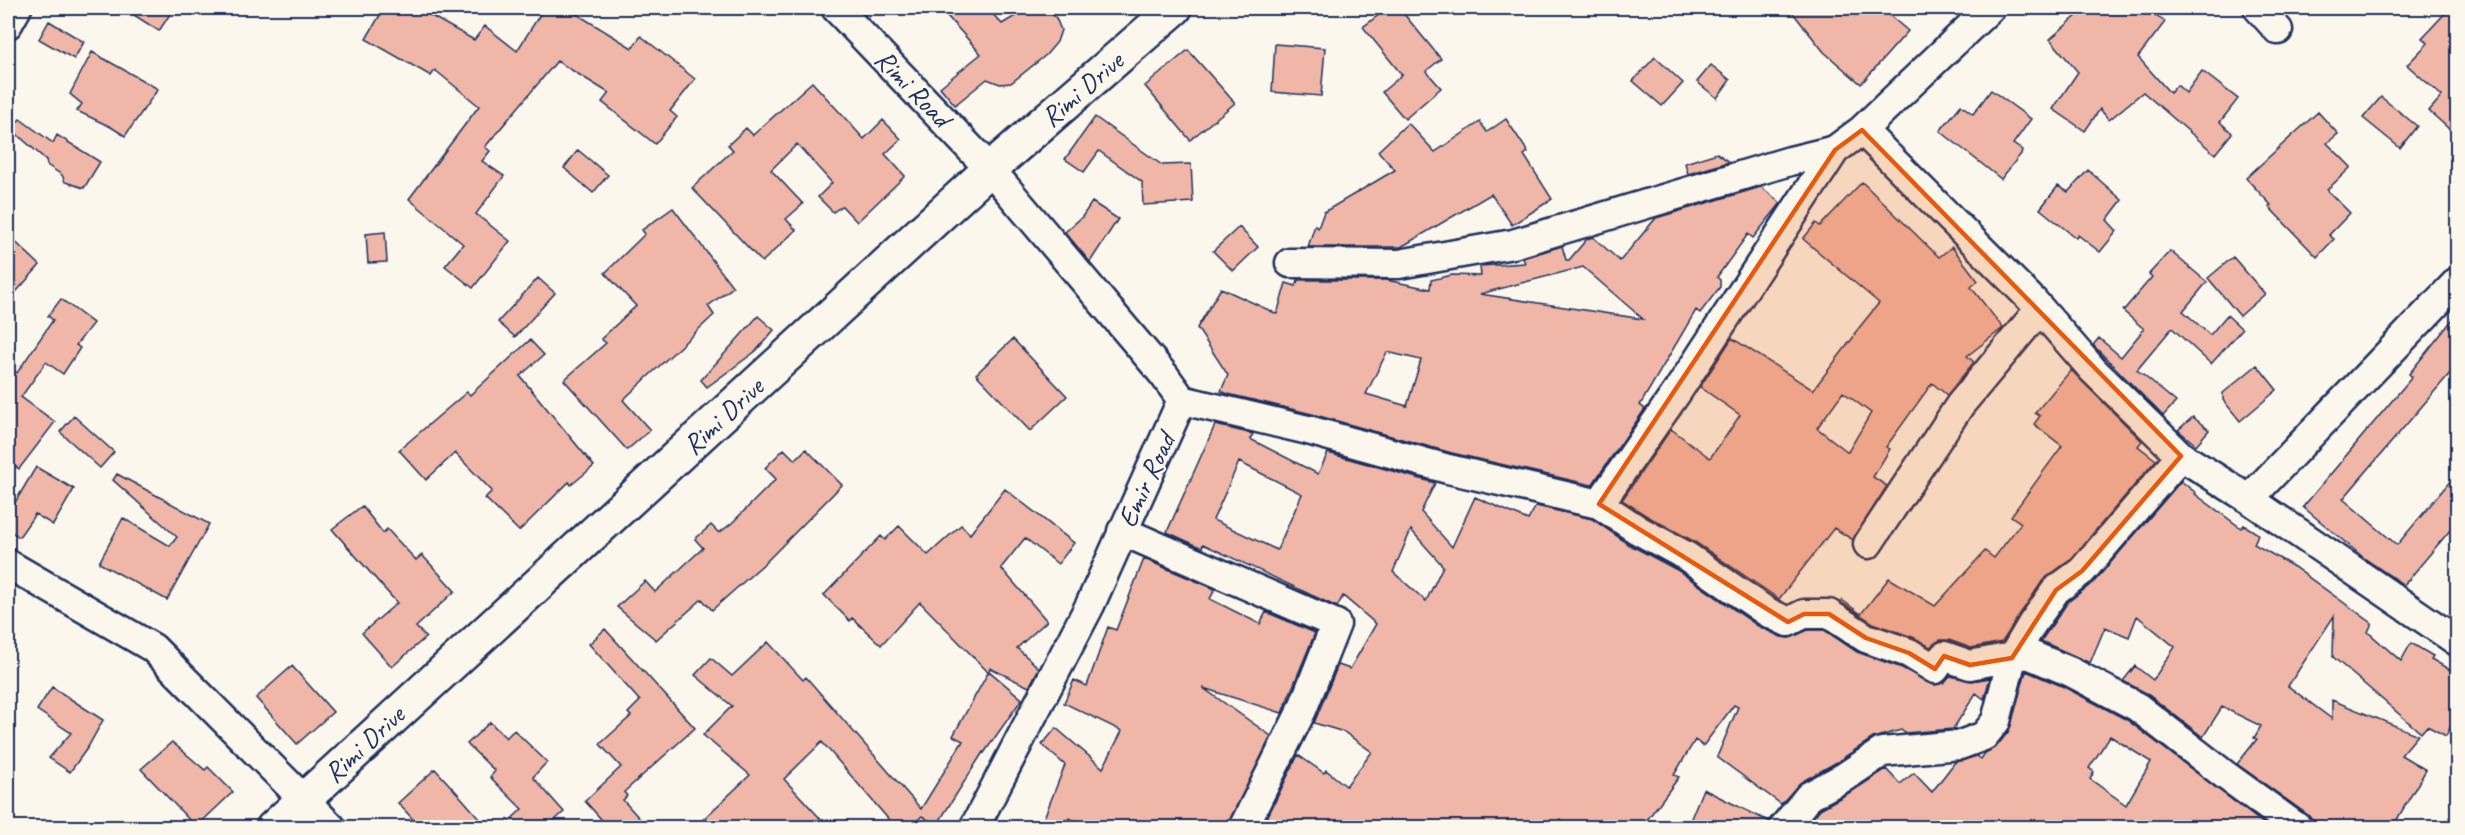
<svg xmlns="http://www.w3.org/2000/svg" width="2465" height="835" font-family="Caveat,sans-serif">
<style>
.building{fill:#f0b7a8;stroke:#1b2f5e;stroke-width:1.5;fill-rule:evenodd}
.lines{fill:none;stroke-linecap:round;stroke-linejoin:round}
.minor-casing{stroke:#1b2f5e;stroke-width:33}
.tertiary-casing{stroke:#1b2f5e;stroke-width:38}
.minor{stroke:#fbf7ec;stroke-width:28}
.tertiary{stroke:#fbf7ec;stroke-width:33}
.marked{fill:#e8590c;fill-opacity:0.2;stroke:#e8590c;stroke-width:4.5;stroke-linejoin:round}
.labels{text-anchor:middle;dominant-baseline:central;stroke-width:4.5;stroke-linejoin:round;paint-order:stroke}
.street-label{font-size:28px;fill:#1b2f5e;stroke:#fbf7ec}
</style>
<rect width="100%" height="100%" fill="#fbf7ec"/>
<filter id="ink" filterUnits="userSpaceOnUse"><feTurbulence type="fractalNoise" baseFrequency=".0167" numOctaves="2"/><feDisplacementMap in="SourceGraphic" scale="12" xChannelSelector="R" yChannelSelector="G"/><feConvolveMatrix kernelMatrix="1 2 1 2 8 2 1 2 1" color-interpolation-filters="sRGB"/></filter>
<g filter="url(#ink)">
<path class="building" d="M123,8H174L159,31Z
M384,8H417L474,40L485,26L517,51L544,8H567L632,48L641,36L695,79L670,111L677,117L655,144L602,102L609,93L557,61L485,147L490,151L482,161L504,176L476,214L510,241L473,288L445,266L463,244L409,199L479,106L435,70L431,76L366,39Z
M940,8H987L1002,24L1029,8H1040L1047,10L1056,18L1061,30L1057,42L1046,55L1011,83L1000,84L987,79L955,105L940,87L981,54Z
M1388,8H1399L1441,59L1426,71L1441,88L1405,119L1382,92L1402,75L1363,27Z
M1789,8H1881L1908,31L1861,84L1824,52Z
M2086,8H2146L2165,22L2138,57L2170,93L2177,85L2186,93L2202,71L2238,99L2220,122L2232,133L2215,154L2143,92L2109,120L2100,109L2085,131L2053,109L2078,72L2050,39Z
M2450,8H2457V136L2429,111L2442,96L2407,65L2428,43L2422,38Z
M49,21L84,42L74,59L39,39Z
M1275,44L1325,48L1321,96L1272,92Z
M1188,50L1235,103L1190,140L1145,86Z
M92,52L158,89L125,136L111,127L77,111L82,104L70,94Z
M1655,57L1683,83L1662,106L1633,81Z
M1711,65L1730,80L1717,98L1697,82Z
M812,82L864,139L883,120L901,139L885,154L905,176L857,222L842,206L833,212L818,197L832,183L797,144L771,170L803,204L786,219L796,230L762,262L692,188L733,150L728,145L746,128L753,135Z
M1991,90L2031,119L2013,144L2022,150L2021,154L2001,179L1940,131L1961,105L1973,114Z
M2381,97L2417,126L2400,148L2363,118Z
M2318,112L2338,134L2327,143L2351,167L2327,190L2350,213L2329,235L2334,239L2317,257L2269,207L2271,205L2246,178Z
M1095,117L1162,165L1191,164L1193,202L1143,205L1142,182L1099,151L1084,172L1065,159Z
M20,119L53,143L57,135L100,162L84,188L65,182L62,175L47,165L46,160L11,129Z
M1506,119L1528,152L1524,155L1552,199L1512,225L1491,194L1401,247H1308L1315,225L1318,228L1324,212L1395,170L1378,151L1408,123L1435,152L1480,122L1487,132Z
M578,150L608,175L593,193L564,168Z
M1717,153L1729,162L1688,174L1685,163Z
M2088,170L2122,200L2107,220L2117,231L2100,252L2078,235L2076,238L2040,209L2058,186L2068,192Z
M1862,182L1939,257L1952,247L1978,281L1971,287L2003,328L1967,356L1974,362L1947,395L1932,383L1886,447L1890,449L1873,477L1887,486L1853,540L1834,528L1779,599L1695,542L1647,516L1622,500L1671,429L1710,458L1726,436L1740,415L1700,387L1732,338L1813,390L1855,335L1854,334L1879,303L1803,239L1816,223L1820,226ZM1843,392L1871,413L1848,452L1817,428Z
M1761,187L1781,203L1753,238L1748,234L1717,277L1720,280V287L1700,313L1696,310L1640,405L1645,409L1592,485L1452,453L1312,414L1228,394L1221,391L1228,375L1197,328L1221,288L1277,314L1286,283L1296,286L1298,280H1386L1430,289L1431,280L1452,275L1481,276L1480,266L1525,263L1523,258L1562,246L1566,260H1569L1587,239L1593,237L1620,261L1656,218ZM1583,267L1643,319L1480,294L1529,281ZM1387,352L1421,360L1407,406L1366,394Z
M1092,202L1118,219L1090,262L1065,232L1082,217Z
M673,208L733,287L708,306L714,315L623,400L650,430L627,450L564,380L606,343L601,339L636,306L605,273L645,234L642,230Z
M1239,227L1258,247L1233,271L1213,251Z
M385,232L387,262L368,263L366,234Z
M8,235L40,265L17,291L8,282Z
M2170,251L2207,282L2183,311L2210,335L2227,315L2242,329L2211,364L2172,328L2137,370L2176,402L2163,416L2093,345L2099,338L2121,357L2144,329L2123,311L2152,277L2149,274Z
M2233,257L2265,294L2240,316L2208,278Z
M538,278L555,293L515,337L498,322Z
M61,299L93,323L76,345L80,348L63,374L46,362L21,397L55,422L19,469L8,461V366L17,373L53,320L48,316Z
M2457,314V365L2343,499L2397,545L2457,473V522L2404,585L2364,558L2303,507L2412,377L2409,374Z
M758,316L774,330L756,351L707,387L701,380Z
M1013,339L1067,396L1030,431L976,374Z
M530,340L544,355L520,376L594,466L571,485L569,482L519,531L485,498L492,491L455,453L426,480L399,450L467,392L470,395Z
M2257,365L2277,390L2240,421L2223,400V393Z
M2071,370L2142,441L2138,446L2156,460L2071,559L2043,580L2002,642L1971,648L1949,640H1940L1930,647L1915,638L1873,623L1840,602L1842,600L1861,614L1889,578L1935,606L1985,551L1994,558L2021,523L2011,516L2062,446L2034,424L2040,416L2035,413Z
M74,416L114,452L100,468L60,432Z
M2193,417L2209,430L2196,445L2178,430Z
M1215,425L1253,434L1250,439L1318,474L1328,453L1435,483L1421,512L1452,547L1475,497L1528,520L1536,506L1592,519L1630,545L1677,570L1758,626L1781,637L1789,638L1808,630H1824L1857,652L1902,668L1934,685L1943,683L1950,676L1972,681L1990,678L1984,699L1976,693L1953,729L1905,733L1901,730L1873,738L1837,762L1801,782L1781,804L1717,757L1738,707L1734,705L1703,746L1695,740L1674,775L1679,777L1641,828H1571L1560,819L1552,828H1262L1298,755L1324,773L1326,770L1346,786L1372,752L1344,732L1314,723L1338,665L1350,669L1376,624L1343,596L1337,607L1203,544L1202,548L1167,532ZM1239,462L1302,494L1277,550L1213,520ZM1411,530L1443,566L1426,601L1393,572Z
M784,449L795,460L806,449L842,485L767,561L712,610L702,599L656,640L617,607L645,581L655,592L703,548L695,539L711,525L719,533L732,523L776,479L765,468Z
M36,467L74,489L53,525L35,514L19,537L8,529V514Z
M117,474L209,524L167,600L99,563L123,518L170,546L177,537L113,480Z
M2181,481L2196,493L2195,494L2241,528L2244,525L2258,534L2254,544L2294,567L2372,623L2368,632L2401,661L2411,643L2433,656L2431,659L2457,674V714L2446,736L2427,726L2421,733L2333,657L2334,616L2288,686L2332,719V700L2418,735L2401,755L2426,770L2392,828H2314L2313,821L2308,815L2237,764L2257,739L2254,738L2261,726L2222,707L2203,737L2146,693L2123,681L2135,666L2153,680L2175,647L2137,616L2129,637L2105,627L2090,663L2041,641L2068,602L2094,582Z
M1005,489L1074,543L1058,564L1025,538L1001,568L1047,621L1017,648L1039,668L1029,687L990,668L988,672L920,602L881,645L852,618L850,621L824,595L881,536L885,540L899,526L928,555L961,525L970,534Z
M362,506L383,533L387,529L416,560L422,555L455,591L416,627L426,637L392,667L362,633L397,603L332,529Z
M1144,559L1215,589L1210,599L1260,624L1266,612L1315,633L1282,713L1203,688L1271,736L1227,828H1092L1069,818L1064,828H1040L1065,765L1042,745L1056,728L1103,768L1122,731L1064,703L1074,680L1087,686L1108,627L1116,630Z
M605,629L695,728L624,792L627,796L623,800L648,828H609L585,801L621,767L600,744L631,716L628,713L640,701L589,644Z
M768,642L803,680L806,677L921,809L963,741L953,736L989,671L1022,699L984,753L983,752L937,825L922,816L909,828H896L822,742L784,779L829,828H694L750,775L703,735L732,706L695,675L711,658L732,676Z
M292,666L333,712L297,744L256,698Z
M2026,671L2064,687L2127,720L2269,828H1813L1808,824L1820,809L1854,790L1886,769L1900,784L1914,773L1932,792L1955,762L1977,756L1981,759L1985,753L1997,746L2009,731ZM2110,736L2151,762L2126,805L2090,779L2094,772L2089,768Z
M52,687L103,720L88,747L70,772L49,758L71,733L37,710Z
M490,722L506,738L514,730L547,762L533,777L564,812L546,828H502L522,809L490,777L495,771L467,744Z
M172,742L205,770L208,767L233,792L196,827L141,769Z
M435,769L458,794L488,828H421L398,803Z
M1703,789L1768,821L1767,828H1687Z"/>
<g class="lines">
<defs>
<path id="minor" d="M836,8L990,169L1164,375L1182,400L1090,605L974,828
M2258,8L2278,30
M8,24L17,8
M1862,130L2034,302L2093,370L2181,456L2249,499L2458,642
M1290,263L1399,264L1513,244L1790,161L1835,150L1862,130L1990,8
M1182,400L1308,430L1448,469L1599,504L1638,530L1686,556L1767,612L1788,622L1804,614H1829L1866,638L1909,653L1935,669L1944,656L1970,665L2028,654L2071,672L2136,706L2225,775L2298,828
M2249,499L2458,281
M1599,504L1677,392L1835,150
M1122,531L1336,624L1302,710L1243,828
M1868,544L1960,405L2040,309
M8,564L153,648L332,828
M1783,828L1809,796L1846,776L1882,752L1960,745L1984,736L1996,721L2012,658L2032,624L2056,590L2082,571L2181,456"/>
<path id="tertiary" d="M273,828L990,169L1175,8"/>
</defs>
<use href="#minor" class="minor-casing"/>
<use href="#tertiary" class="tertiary-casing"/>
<use href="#minor" class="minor"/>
<use href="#tertiary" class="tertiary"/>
</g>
</g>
<path class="marked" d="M1862,130L2181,456L2082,571L2056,590L2012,658L1970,665L1944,656L1935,669L1909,653L1866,638L1829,614H1804L1788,622L1599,504L1835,150Z"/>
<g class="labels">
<g class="street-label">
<text transform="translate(913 88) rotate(46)">Rimi Road</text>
<text transform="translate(1082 89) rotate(-41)">Rimi Drive</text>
<text transform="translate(723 416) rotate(-43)">Rimi Drive</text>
<text transform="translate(1146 480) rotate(-65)">Emir Road</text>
<text transform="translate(364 744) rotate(-43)">Rimi Drive</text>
</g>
</g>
<rect width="2465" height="835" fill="none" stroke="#fbf7ec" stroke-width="30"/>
<rect x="15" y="15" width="2435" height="805" fill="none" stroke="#1b2f5e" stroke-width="2" filter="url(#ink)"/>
</svg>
